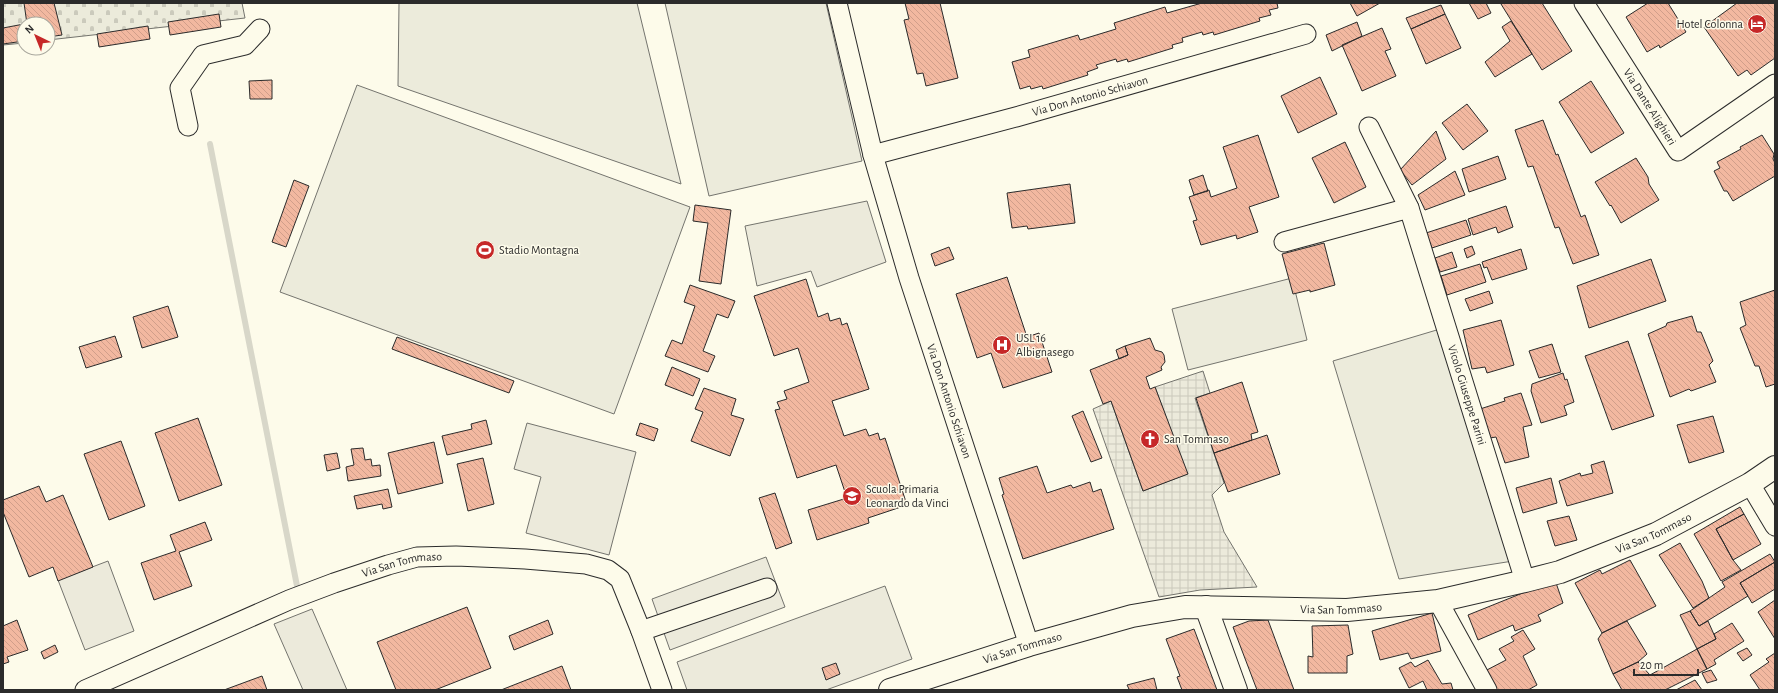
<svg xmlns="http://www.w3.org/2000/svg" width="1778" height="693" font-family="'Alegreya Sans',sans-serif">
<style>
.grass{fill:#ecebdb;stroke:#74746e}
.cemetery{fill:url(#cemetery-stones);stroke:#74746e}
.parking{fill:#eceadb;stroke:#74746e}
.plaza{fill:url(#plaza-grid);stroke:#74746e}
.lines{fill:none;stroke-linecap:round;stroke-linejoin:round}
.stream{stroke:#d8d7c9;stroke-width:6}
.building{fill:url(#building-back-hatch);stroke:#2b2b2b}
.street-casing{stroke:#2b2b2b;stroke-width:21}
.secondary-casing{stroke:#2b2b2b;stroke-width:24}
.street{stroke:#fdfbea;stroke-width:19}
.secondary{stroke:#fdfbea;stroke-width:22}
.labels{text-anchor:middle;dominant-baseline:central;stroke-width:3;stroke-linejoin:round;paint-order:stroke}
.poi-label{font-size:12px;fill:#2b2b2b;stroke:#fdfbea;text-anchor:start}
.street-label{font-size:12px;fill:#2b2b2b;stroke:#fdfbea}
</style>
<defs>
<pattern id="cemetery-stones" width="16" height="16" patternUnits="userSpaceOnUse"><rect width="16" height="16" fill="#ecebdb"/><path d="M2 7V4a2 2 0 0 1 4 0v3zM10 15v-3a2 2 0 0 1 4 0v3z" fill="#cbcabc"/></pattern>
<pattern id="plaza-grid" width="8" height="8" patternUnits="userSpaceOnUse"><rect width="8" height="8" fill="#eceadb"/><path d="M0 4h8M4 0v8" fill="none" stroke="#cbc9bc"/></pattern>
<pattern id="building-back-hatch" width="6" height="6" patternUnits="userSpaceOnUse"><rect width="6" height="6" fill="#f2b8a0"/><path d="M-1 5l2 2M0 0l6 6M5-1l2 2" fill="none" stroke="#d09e8a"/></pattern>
</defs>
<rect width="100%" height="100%" fill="#fdfbea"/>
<path class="grass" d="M399,3H637L681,184L398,86Z
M665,3H826L862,161L709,196Z
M357,85L690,207L614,414L280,292Z
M1292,278L1307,340L1188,370L1172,309Z
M1440,329L1513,561L1399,579L1333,361Z"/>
<path class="cemetery" d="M3,3H242L245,18L48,40V24H24V43L3,45Z"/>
<path class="parking" d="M867,201L886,262L817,287L811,271L757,286L745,226Z
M527,423L636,452L609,555L526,533L541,477L514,469Z
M766,557L785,607L670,650L652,599Z
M108,561L134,631L85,650L58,580Z
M885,586L912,659L826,690H687L677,662Z
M312,609L347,690H303L274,624Z"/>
<path class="plaza" d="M1203,371L1210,393L1195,398L1224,483L1212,495L1224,532L1257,587L1200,590L1159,597L1093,409L1111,401L1143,491L1187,474L1155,387Z"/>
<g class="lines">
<path class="stream" d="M210,144L297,586"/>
</g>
<path class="building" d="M24,3H54L62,35L48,37V24H25H27Z
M905,3H940L958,78L926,86L923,73L917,74L904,20L909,19Z
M1202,3H1277L1278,8L1269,10L1271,15L1259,18L1260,21L1214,35L1213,32L1203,35L1202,32L1182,38L1183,42L1172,45L1173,48L1128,62L1127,59L1117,62L1116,59L1096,65L1098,68L1087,72L1088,75L1043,89L1042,86L1031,89L1030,86L1020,89L1012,62L1030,57L1028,50L1078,35L1080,40L1116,29L1114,23L1165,7L1167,13Z
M1350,3H1380L1357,16Z
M1469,3H1486L1491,13L1478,19Z
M1503,3H1542L1572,51L1542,70L1501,4Z
M1648,3H1668L1686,32L1660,48L1659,45L1647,52L1626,17Z
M1737,3H1775V58L1751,75L1747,70L1738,76L1704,27Z
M1441,5L1445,14L1411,29L1406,18Z
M219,14L221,27L170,35L168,22Z
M1445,14L1461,48L1426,64L1411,29Z
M1511,21L1532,54L1495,77L1485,62L1510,41L1502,27Z
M1357,22L1362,36L1332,51L1326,35Z
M24,24V41L3,44V28Z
M148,26L150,39L99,47L97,34Z
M1382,28L1391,49L1385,51L1396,76L1362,91L1342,45Z
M1320,77L1337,114L1298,133L1281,96Z
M272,80V99H250L249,81Z
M1591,81L1624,133L1591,153L1559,102Z
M1467,104L1488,131L1463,150L1442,123Z
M1543,120L1556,155L1558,154L1581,217L1585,215L1599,255L1573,264L1559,227L1555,228L1533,166L1528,167L1515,130Z
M1436,131L1446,159L1412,185L1400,170Z
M1258,135L1279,197L1249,207L1258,232L1237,239L1236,235L1201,245L1193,221L1197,220L1189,197L1209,190L1211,197L1237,188L1223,147Z
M1762,135L1774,154L1773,159L1775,163V176L1733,201L1727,191H1724L1714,171L1720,168L1717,162L1741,149L1740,147Z
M1345,142L1366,187L1334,203L1312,158Z
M1498,156L1506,179L1469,192L1462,169Z
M1636,158L1648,177L1649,184L1659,200L1621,223L1611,205L1610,206L1595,182Z
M1455,171L1465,195L1425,210L1418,195Z
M1203,175L1208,191L1194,195L1189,180Z
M294,180L309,186L286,247L272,242Z
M1070,184L1075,223L1028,229L1027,226L1012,228L1007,193Z
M695,205L731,210L721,284L699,281L708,223L693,221Z
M1506,206L1513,227L1498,233L1496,227L1473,235L1468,219Z
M1466,220L1471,235L1432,248L1426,233Z
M1324,243L1335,285L1310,292V290L1293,294L1282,254Z
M1472,246L1475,254L1467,258L1464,249Z
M949,247L954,259L935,266L931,254Z
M1521,249L1527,269L1492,280L1487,267L1484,268L1482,262Z
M1452,252L1457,267L1440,272L1435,258Z
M1651,259L1666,301L1589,328L1577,286Z
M1480,264L1486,282L1447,295L1441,276Z
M1007,277L1027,337L1039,333L1052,372L1003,388L991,353L977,358L956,294Z
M806,279L818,317L828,313L830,321L840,318L842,325L847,323L869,389L832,401L844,436L866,429L869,436L878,433L880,440L885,438L907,505L868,518L869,523L817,540L808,510L847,498L836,465L797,478L775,410L780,409L777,402L787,399L784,391L809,382L798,348L774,356L754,296Z
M690,285L735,301L728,318L717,314L703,351L715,356L708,372L665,356L672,340L682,344L695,306L684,302Z
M1775,290V384L1766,387L1759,366H1755L1740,328L1746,325L1740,302Z
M1489,291L1493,303L1470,311L1465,299Z
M168,306L178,337L142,348L133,317Z
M1692,316L1697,332H1701L1713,361L1709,365L1716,382L1691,391L1689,389L1670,397L1648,334L1666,326L1667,323Z
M1501,320L1514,365L1487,373L1485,367L1472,369L1463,330Z
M115,336L122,357L86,368L79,347Z
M397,337L514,381L509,393L392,349Z
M1150,338L1155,350L1162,352L1164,355L1165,362L1161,367L1162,370L1146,377L1150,389L1155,387L1188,474L1143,491L1111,401L1103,404L1090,370L1128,355L1125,346Z
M1628,341L1654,416L1612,430L1585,356Z
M1552,344L1561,372L1539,378L1529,351Z
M1125,346L1128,355L1119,359L1116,350Z
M672,367L700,379L693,396L665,385Z
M1563,373L1565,380L1567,379L1574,402L1564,406L1567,415L1541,423L1531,391L1532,384Z
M1242,382L1258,432L1251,434L1252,440L1214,453L1196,398Z
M704,388L736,399L731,415L744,419L730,456L691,441L703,412L695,409Z
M1521,393L1532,425L1523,427L1529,457L1505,463L1496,437L1490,438L1480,409L1505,401L1504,398Z
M1083,411L1102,458L1091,462L1072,416Z
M1713,416L1724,452L1689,463L1677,425Z
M198,418L222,485L179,501L155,433Z
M486,420L492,444L447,455L442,436L472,429L471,424Z
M640,423L658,429L654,441L636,435Z
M1267,435L1280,474L1228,492L1214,453Z
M121,441L145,506L109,520L84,454Z
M434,442L443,483L398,494L388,453Z
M363,448L365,460L371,459L372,466L380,465L381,476L348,481L346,467L354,465L351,449Z
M337,453L340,468L327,471L324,455Z
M483,458L494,504L468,511L457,464Z
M1604,461L1613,493L1567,506L1559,481L1580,473L1581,476L1593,473L1591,465Z
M1037,466L1047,493L1071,485L1073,488L1090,482L1093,492L1101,489L1114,529L1023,559L1002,495L1004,494L999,478Z
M1551,478L1557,503L1523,513L1516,488Z
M39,486L46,502L63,495L93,567L58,581L53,567L29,577L3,512V500Z
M388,489L392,507L383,509L382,504L357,509L354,496Z
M775,493L792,543L776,549L759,498Z
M1740,507L1744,514L1716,529L1733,560L1741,570L1721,581L1694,534Z
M1744,514L1761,544L1733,560L1716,529Z
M1569,516L1577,540L1555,546L1547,521Z
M205,522L212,540L179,552L192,586L154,600L141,563L176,551L170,535Z
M1680,543L1702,581L1709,598L1693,608L1659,555Z
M1770,554L1775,562L1740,583L1748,596L1699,626L1690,611L1725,587L1722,582Z
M1630,560L1656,606L1602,633L1575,583L1600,570L1602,574Z
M1775,562V589L1752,603L1740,583Z
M1555,580L1563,603L1538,615L1541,621L1515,631L1513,625L1478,640L1468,615Z
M1775,600V639L1758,612Z
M467,607L491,668L435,690H396L377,642Z
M1690,611L1699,626L1708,621L1716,639L1697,649L1680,615Z
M1432,613L1441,651L1411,659L1408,653L1380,660L1372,631Z
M17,620L28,650L7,657L9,662L3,664V626Z
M548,620L553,634L514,650L509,636Z
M1268,620L1294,690H1257L1233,627L1249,621Z
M1627,621L1647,654L1638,662L1613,674L1598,639L1602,633Z
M1732,623L1744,641L1714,660L1716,664L1707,669L1697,649L1716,639L1714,634Z
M1348,625L1353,654L1347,656V673H1308V656L1313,657L1312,626Z
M1194,629L1217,690H1182L1177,677L1180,676L1166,639Z
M1523,630L1535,649L1523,656L1537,685L1528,690H1495L1483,672L1506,660L1499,649L1514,641L1511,637Z
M55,645L58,652L44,659L41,652Z
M1747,648L1752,655L1743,661L1737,653Z
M1697,649L1707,669L1665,690H1622L1613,674L1638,662L1650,675Z
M1775,653V690H1760L1750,675L1769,662L1766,659Z
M1428,660L1442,684L1451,683L1453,690H1427L1423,681L1409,688L1399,668L1411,662L1415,667Z
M836,663L840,674L826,680L822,668Z
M562,666L571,690H501Z
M1711,670L1717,680L1707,683L1702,673Z
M262,676L267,690H224Z
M1154,678L1157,690H1126L1129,689L1127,685Z
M1695,680L1702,690H1676Z"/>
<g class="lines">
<defs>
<g id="street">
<path id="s1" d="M837,3L873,155L909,278L1029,645"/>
<path id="s2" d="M1584,3L1678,151L1775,84"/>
<path d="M188,126L180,88L203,55L245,45L260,29"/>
<path id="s3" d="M1369,127L1409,208L1525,581"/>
<path id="s4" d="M873,155L1016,117L1306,34"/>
<path d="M1284,242L1409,208"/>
<path d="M1750,484L1775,526"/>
<path d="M1438,601L1487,690"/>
<path d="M641,631L767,588"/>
<path id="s5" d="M85,690L289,600L334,583L388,565L417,557L456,556L525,559L586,564L608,570L620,579L641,631L662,690"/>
</g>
<g id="secondary">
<path d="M1206,607L1236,690"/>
<path id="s6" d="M890,690L1029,645L1132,616L1185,607L1347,610L1438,601L1525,581L1560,572L1656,534L1750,484L1775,467"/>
</g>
</defs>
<use href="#street" class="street-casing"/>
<use href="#secondary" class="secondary-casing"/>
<use href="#street" class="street"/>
<use href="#secondary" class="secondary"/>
</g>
<defs>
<symbol id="hotel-disc" viewBox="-11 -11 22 22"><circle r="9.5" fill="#c62828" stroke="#fdfbea"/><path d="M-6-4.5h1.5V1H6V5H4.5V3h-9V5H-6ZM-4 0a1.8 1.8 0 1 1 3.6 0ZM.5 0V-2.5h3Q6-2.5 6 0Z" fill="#fff"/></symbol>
<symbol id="stadium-disc" viewBox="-11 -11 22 22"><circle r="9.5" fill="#c62828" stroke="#fdfbea"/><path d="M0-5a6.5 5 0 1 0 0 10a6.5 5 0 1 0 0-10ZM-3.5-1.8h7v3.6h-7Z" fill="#fff"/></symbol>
<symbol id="hospital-disc" viewBox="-11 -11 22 22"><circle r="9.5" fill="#c62828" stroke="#fdfbea"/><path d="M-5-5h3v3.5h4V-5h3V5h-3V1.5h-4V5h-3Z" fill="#fff"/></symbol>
<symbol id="church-disc" viewBox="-11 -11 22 22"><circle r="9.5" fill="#c62828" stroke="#fdfbea"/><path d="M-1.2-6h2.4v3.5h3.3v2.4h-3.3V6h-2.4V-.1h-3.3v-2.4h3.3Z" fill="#fff"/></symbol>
<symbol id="school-disc" viewBox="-11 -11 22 22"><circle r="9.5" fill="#c62828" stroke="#fdfbea"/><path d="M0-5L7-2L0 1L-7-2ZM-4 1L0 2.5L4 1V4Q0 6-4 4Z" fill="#fff"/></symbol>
</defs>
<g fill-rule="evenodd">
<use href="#hotel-disc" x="1746" y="13" width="22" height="22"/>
<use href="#stadium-disc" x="474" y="239" width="22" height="22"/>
<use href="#hospital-disc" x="991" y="334" width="22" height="22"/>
<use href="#church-disc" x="1139" y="428" width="22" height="22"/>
<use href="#school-disc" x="841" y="485" width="22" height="22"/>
</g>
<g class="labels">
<g class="poi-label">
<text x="1743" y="24" text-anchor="end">Hotel Colonna</text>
<text x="499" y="250">Stadio Montagna</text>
<text x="1016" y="338">USL 16<tspan x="1016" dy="14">Albignasego</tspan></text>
<text x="1164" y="439">San Tommaso</text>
<text x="866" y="489">Scuola Primaria<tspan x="866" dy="14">Leonardo da Vinci</tspan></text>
</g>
<g class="street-label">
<text stroke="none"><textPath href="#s4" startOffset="225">Via Don Antonio Schiavon</textPath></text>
<text stroke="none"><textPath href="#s2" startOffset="123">Via Dante Alighieri</textPath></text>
<text stroke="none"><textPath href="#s3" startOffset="286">Vicolo Giuseppe Parini</textPath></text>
<text stroke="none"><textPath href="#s1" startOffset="414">Via Don Antonio Schiavon</textPath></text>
<text stroke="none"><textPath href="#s6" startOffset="787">Via San Tommaso</textPath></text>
<text stroke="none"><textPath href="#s5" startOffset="342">Via San Tommaso</textPath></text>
<text stroke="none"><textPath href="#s6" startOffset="463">Via San Tommaso</textPath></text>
<text stroke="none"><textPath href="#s6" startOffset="139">Via San Tommaso</textPath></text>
</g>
</g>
<rect width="1778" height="693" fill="none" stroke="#2b2b2b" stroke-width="8"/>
<g transform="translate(36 36) rotate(317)"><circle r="19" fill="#fdfbea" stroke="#a9a89e"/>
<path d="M0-3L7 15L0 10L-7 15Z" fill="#c62828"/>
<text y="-6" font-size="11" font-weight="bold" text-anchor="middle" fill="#2b2b2b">N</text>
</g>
<path d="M1634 669v6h64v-6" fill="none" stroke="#2b2b2b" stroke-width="2"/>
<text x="1640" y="669" font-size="12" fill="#2b2b2b" stroke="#fdfbea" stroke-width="3" paint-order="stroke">20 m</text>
</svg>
